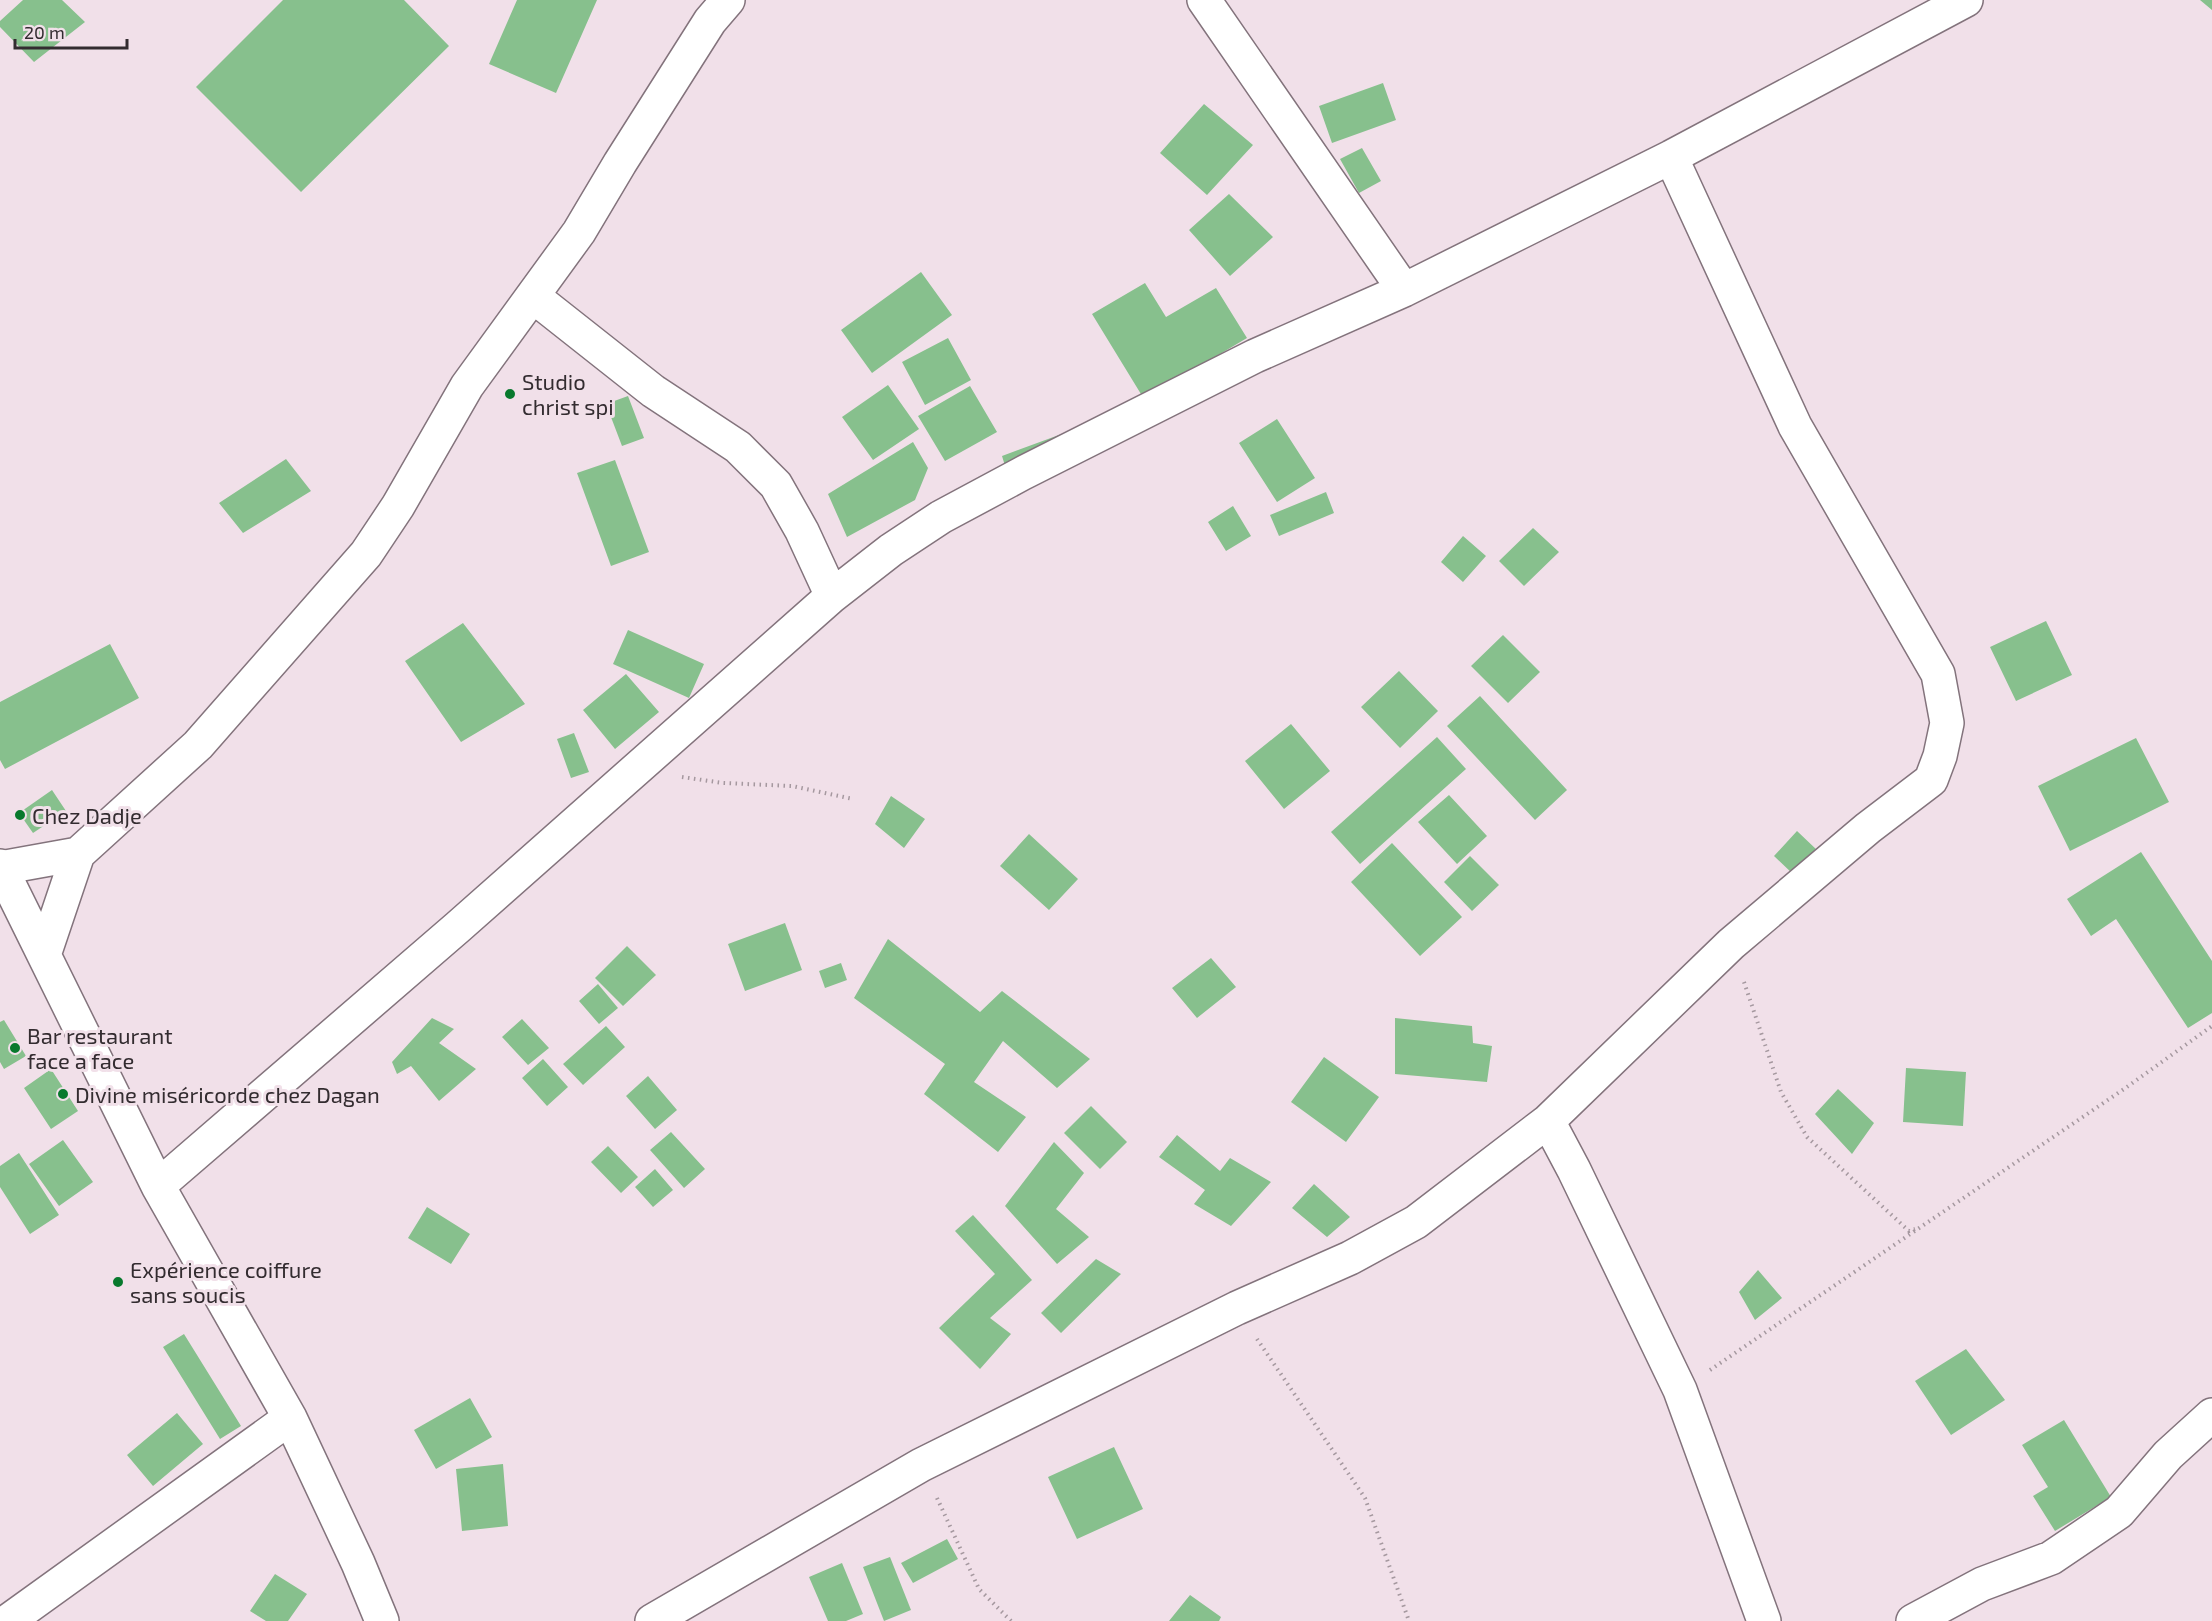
<svg xmlns="http://www.w3.org/2000/svg" width="2212" height="1621" font-family="'Exo 2',sans-serif">
<style>
.building{fill:#87c08d}
.lines{fill:none;stroke-linecap:round;stroke-linejoin:round}
.street-casing{stroke:#83737c;stroke-width:36}
.path{stroke:#a5989f;stroke-width:4;stroke-dasharray:1.5 4.5;stroke-linecap:butt}
.street{stroke:#fff;stroke-width:33}
.poi-dot{fill:#08792d;stroke:#f1e0e9;stroke-width:2}
.labels{text-anchor:middle;dominant-baseline:central;stroke-width:6;stroke-linejoin:round;paint-order:stroke}
.poi-label{font-size:22px;fill:#332c30;stroke:#f1e0e9;text-anchor:start}
</style>
<rect width="100%" height="100%" fill="#f1e0e9"/>
<path class="building" d="M23,0H62L85,22L34,62L0,27V21Z
M283,0H404L449,46L301,192L196,87Z
M517,0H597L556,93L489,64Z
M2200,0H2212V10Z
M1383,83L1396,120L1332,143L1319,106Z
M1204,104L1253,145L1207,195L1160,153Z
M1362,148L1381,181L1359,193L1340,159Z
M1229,194L1273,237L1230,276L1189,230Z
M921,272L952,315L872,373L841,330Z
M1145,283L1166,317L1216,288L1247,338L1144,399L1092,314Z
M948,338L971,380L925,405L902,362Z
M888,385L919,429L873,460L842,417Z
M970,386L997,432L945,461L918,416Z
M628,396L644,438L622,446L606,404Z
M1277,419L1315,478L1277,502L1239,443Z
M1078,428L1006,469L1002,456Z
M913,442L928,468L915,500L847,537L828,494Z
M286,459L311,491L243,533L219,503Z
M615,460L649,552L611,566L577,473Z
M1326,492L1334,513L1279,536L1270,515Z
M1233,506L1251,536L1226,551L1208,522Z
M1533,528L1559,552L1524,586L1499,561Z
M1463,536L1486,556L1463,582L1441,562Z
M2046,621L2072,675L2016,701L1990,647Z
M463,623L525,704L461,742L405,661Z
M628,630L704,664L689,698L613,664Z
M1503,635L1540,672L1508,703L1471,666Z
M110,644L139,698L5,769L0,760V702Z
M1399,671L1438,711L1400,748L1361,707Z
M626,674L659,712L615,749L583,710Z
M1480,696L1567,790L1535,820L1447,726Z
M1291,724L1330,771L1284,809L1245,761Z
M574,733L589,772L571,778L557,739Z
M1437,737L1466,769L1360,864L1331,832Z
M2136,738L2169,802L2070,851L2038,786Z
M52,790L66,811L33,833L19,813Z
M1449,795L1487,836L1457,864L1418,822Z
M891,796L925,819L904,848L875,824Z
M1797,831L1817,850L1794,875L1774,856Z
M1029,834L1078,879L1049,910L1000,866Z
M1392,843L1462,917L1420,956L1351,882Z
M2141,852L2212,961V1013L2188,1028L2116,919L2091,936L2067,899Z
M1470,856L1499,885L1472,911L1444,882Z
M785,923L802,970L745,991L728,944Z
M888,939L980,1012L1002,991L1090,1059L1057,1088L1003,1041L974,1082L1026,1117L998,1152L924,1094L945,1064L854,998Z
M627,946L656,975L623,1006L595,978Z
M1211,958L1236,987L1197,1018L1172,988Z
M841,963L847,980L825,988L819,971Z
M598,984L618,1008L599,1024L579,1001Z
M432,1018L454,1029L439,1043L476,1069L439,1101L411,1066L397,1074L392,1062Z
M1395,1018L1472,1026L1473,1043L1492,1046L1487,1082L1395,1074Z
M522,1019L549,1048L528,1065L502,1037Z
M4,1020L26,1056L4,1069L0,1062V1022Z
M606,1026L625,1047L583,1085L563,1064Z
M1324,1057L1379,1097L1346,1142L1291,1102Z
M543,1059L568,1087L547,1106L522,1078Z
M1906,1068L1966,1072L1963,1126L1903,1122Z
M51,1069L78,1111L51,1129L24,1088Z
M648,1076L677,1110L655,1129L626,1096Z
M1838,1089L1874,1123L1852,1154L1815,1114Z
M1091,1106L1127,1142L1100,1169L1064,1133Z
M671,1132L705,1169L684,1188L650,1150Z
M1177,1135L1220,1171L1230,1158L1271,1182L1231,1226L1194,1204L1205,1190L1159,1157Z
M63,1140L93,1182L59,1206L29,1164Z
M1054,1142L1084,1173L1056,1209L1089,1237L1057,1264L1005,1206Z
M608,1146L638,1177L621,1193L591,1162Z
M19,1153L59,1215L30,1234L0,1187V1166Z
M655,1169L673,1190L653,1207L635,1187Z
M1314,1184L1350,1217L1327,1237L1292,1208Z
M427,1207L470,1234L451,1264L408,1238Z
M973,1215L1032,1280L990,1318L1011,1334L980,1369L939,1328L995,1274L955,1231Z
M1096,1259L1121,1274L1061,1333L1041,1313Z
M1758,1270L1782,1298L1755,1320L1739,1292Z
M184,1334L241,1426L220,1439L163,1347Z
M1966,1349L2005,1400L1951,1435L1915,1381Z
M470,1398L492,1437L436,1469L414,1430Z
M177,1413L203,1444L153,1486L127,1455Z
M2064,1420L2111,1497L2055,1531L2033,1496L2048,1487L2022,1445Z
M1114,1447L1143,1509L1077,1539L1048,1477Z
M503,1464L508,1526L462,1531L456,1469Z
M947,1539L958,1559L913,1583L901,1563Z
M890,1557L911,1610L884,1621L863,1567Z
M842,1563L863,1614L846,1621H828L809,1577Z
M275,1574L307,1594L288,1621H266L250,1611Z
M1190,1595L1221,1617L1219,1621H1169Z"/>
<g class="lines">
<defs>
<path id="street" d="M1204,0L1404,290
M534,297L653,391L738,447L776,485L802,531L832,596
M0,866L158,1186L290,1418L358,1563L382,1621
M0,868L78,854
M44,955L78,854L198,745L366,554L398,506L467,386L579,232L620,163L710,21L728,0
M1548,1121L1574,1170L1680,1390L1764,1621
M158,1186L458,927L832,596L891,550L941,517L1023,473L1255,356L1404,290L1671,157L1966,0
M8,1621L290,1418
M652,1621L921,1465L1237,1308L1350,1258L1416,1222L1548,1121L1731,944L1868,828L1931,780L1940,756L1947,723L1938,674L1795,426L1671,157
M1913,1621L1982,1584L2051,1558L2119,1512L2168,1455L2212,1415"/>
</defs>
<use href="#street" class="street-casing"/>
<path class="path" d="M682,777L723,783L792,786L853,799
M1744,982L1781,1092L1807,1137L1909,1231L1915,1229
M1257,1339L1365,1498L1409,1621
M1710,1370L2124,1089L2212,1026
M937,1498L979,1589L1011,1621"/>
<use href="#street" class="street"/>
</g>
<g class="poi-dot">
<circle cx="510" cy="394" r="6"/>
<circle cx="20" cy="815" r="6"/>
<circle cx="15" cy="1048" r="6"/>
<circle cx="63" cy="1094" r="6"/>
<circle cx="118" cy="1282" r="6"/>
</g>
<g class="labels">
<g class="poi-label">
<text x="522" y="381">Studio<tspan x="522" dy="25">christ spi</tspan></text>
<text x="32" y="815">Chez Dadje</text>
<text x="27" y="1035">Bar restaurant<tspan x="27" dy="25">face a face</tspan></text>
<text x="75" y="1094">Divine miséricorde chez Dagan</text>
<text x="130" y="1269">Expérience coiffure<tspan x="130" dy="25">sans soucis</tspan></text>
</g>
</g>
<path d="M15 39v9h112v-9" fill="none" stroke="#332c30" stroke-width="3"/>
<text x="24" y="39" font-size="18" fill="#332c30" stroke="#f1e0e9" stroke-width="4.5" paint-order="stroke">20 m</text>
</svg>
